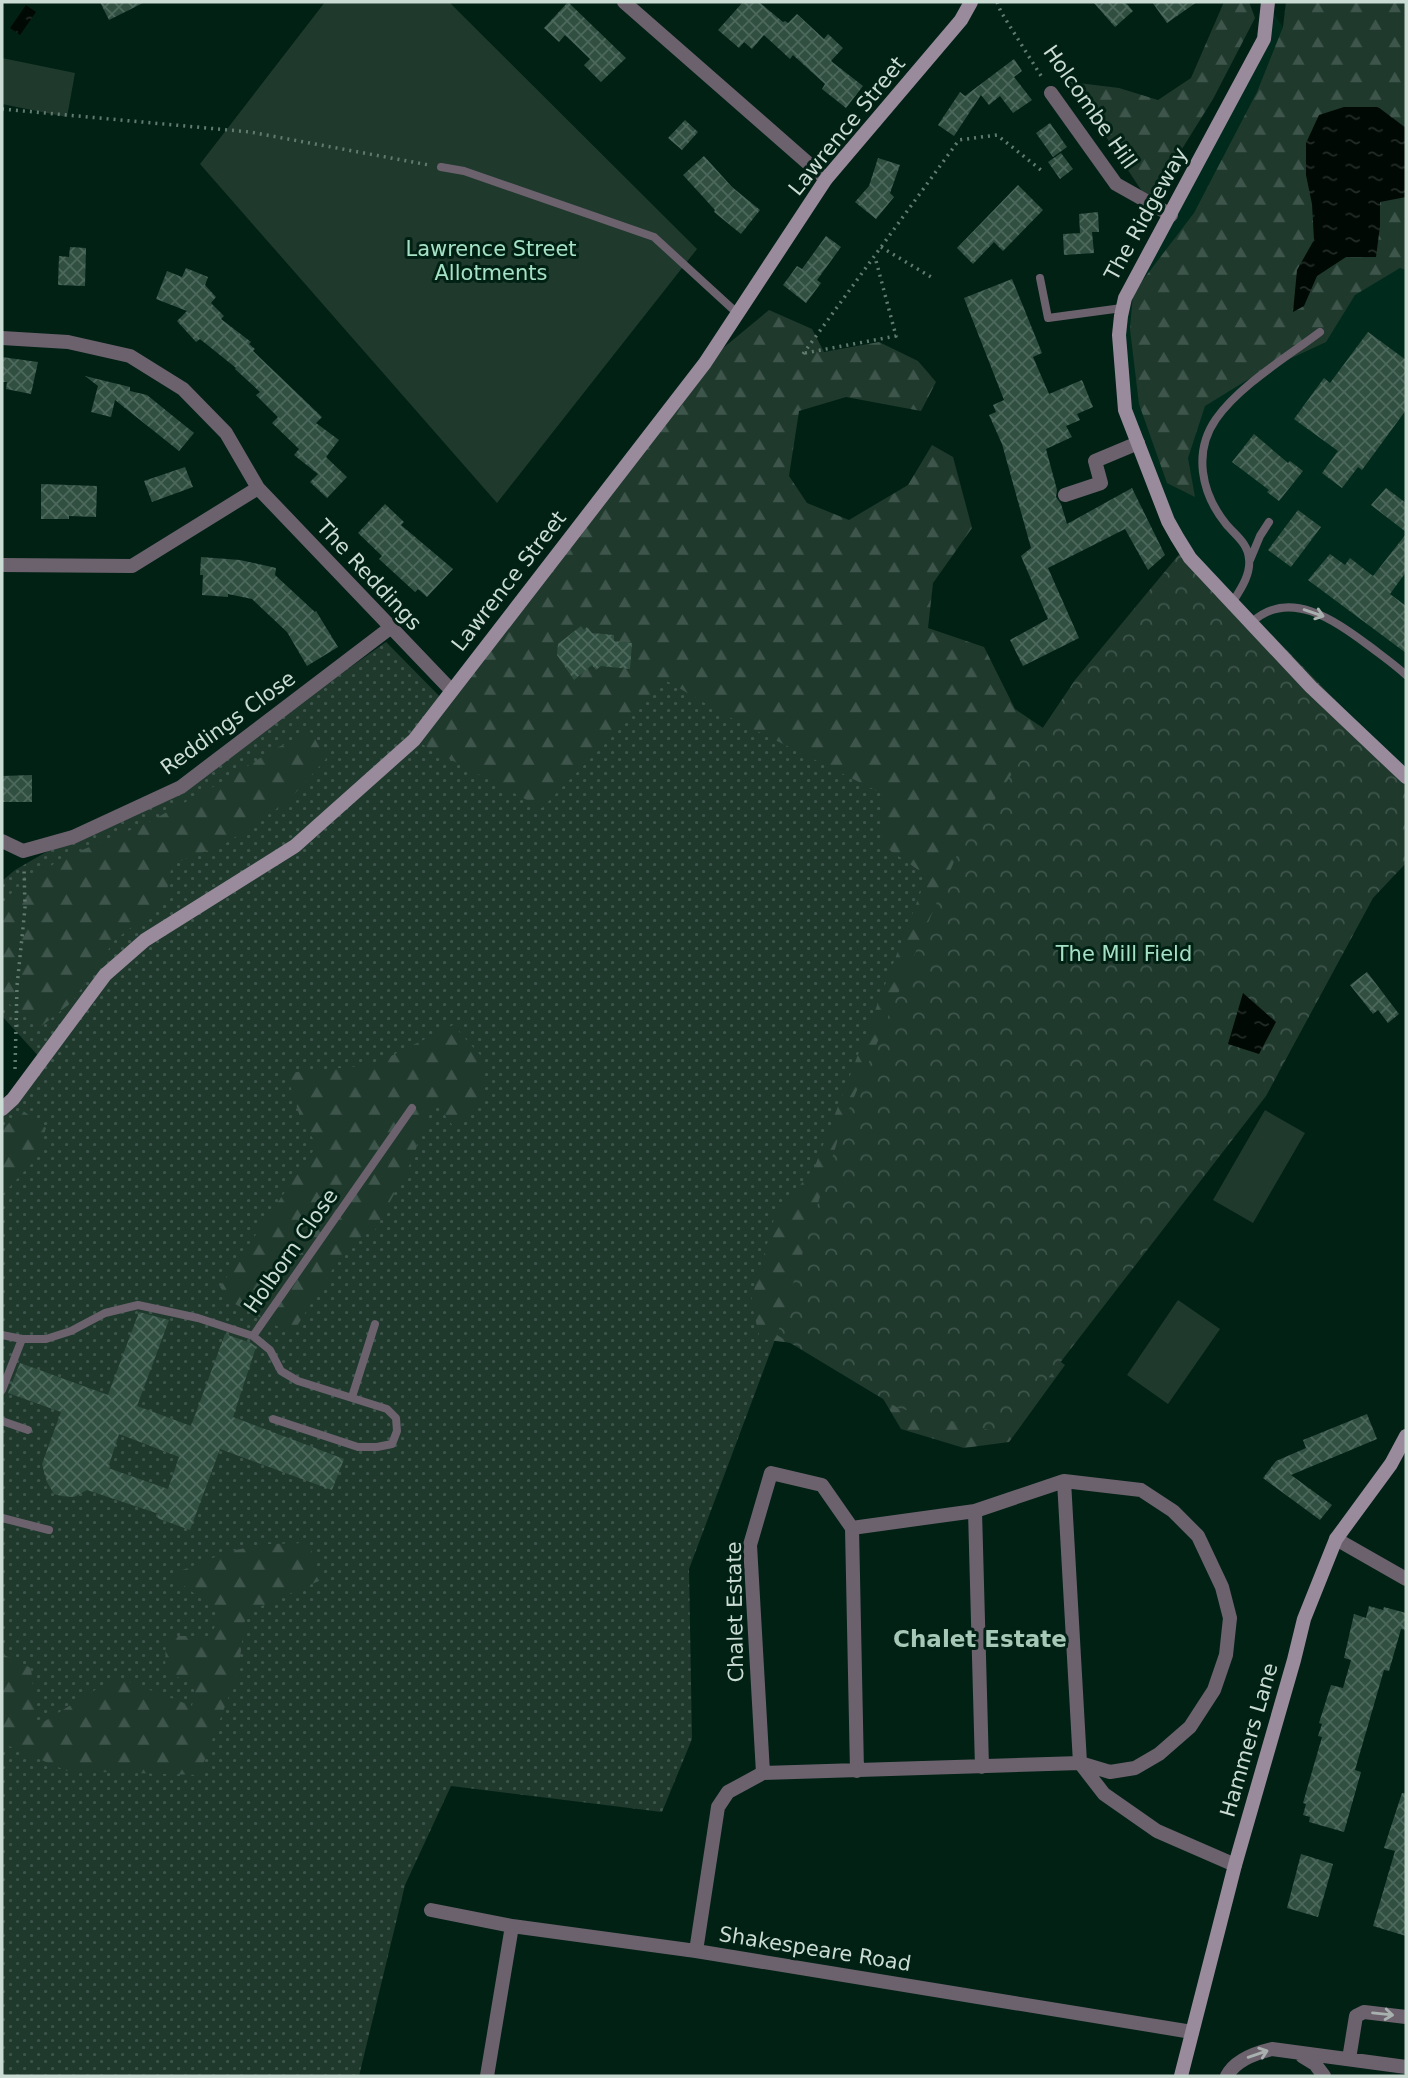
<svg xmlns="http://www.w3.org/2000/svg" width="1408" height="2078" font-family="'DejaVu Sans',sans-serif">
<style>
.built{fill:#002b1c}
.grass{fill:url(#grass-dots)}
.forest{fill:url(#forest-firs)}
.park{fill:url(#park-crowns)}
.garden{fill:#1f392d}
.water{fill:url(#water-ripples)}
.building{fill:url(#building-cross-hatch);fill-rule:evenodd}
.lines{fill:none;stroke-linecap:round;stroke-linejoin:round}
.path{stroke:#627b70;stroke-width:3.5;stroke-dasharray:2 5;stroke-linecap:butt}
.lane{stroke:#6c626d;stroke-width:8}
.street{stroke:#6c626d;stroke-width:14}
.secondary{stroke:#9a8b9c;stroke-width:14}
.oneway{stroke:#a9b1af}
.labels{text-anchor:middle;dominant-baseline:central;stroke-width:6;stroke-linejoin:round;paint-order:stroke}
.street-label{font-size:21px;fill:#cadcd3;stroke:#022115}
.park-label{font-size:21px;fill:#a5e2c5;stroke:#022115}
.neighbourhood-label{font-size:23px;font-weight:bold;fill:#a5c8b7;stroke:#022115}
</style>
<defs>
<pattern id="grass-dots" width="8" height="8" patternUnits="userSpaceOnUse" patternTransform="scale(1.75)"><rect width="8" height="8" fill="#1f392d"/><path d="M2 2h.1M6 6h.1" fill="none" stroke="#3e554b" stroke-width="1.8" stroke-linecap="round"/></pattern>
<pattern id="forest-firs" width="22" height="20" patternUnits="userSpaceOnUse" patternTransform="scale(1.75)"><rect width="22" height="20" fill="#1f392d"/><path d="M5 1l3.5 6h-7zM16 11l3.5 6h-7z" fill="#3e554b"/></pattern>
<pattern id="park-crowns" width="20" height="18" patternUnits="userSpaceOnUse" patternTransform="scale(1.75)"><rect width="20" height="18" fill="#1f392d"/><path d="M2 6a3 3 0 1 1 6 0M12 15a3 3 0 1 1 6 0" fill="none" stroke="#3e554b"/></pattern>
<pattern id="water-ripples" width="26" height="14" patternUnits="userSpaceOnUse" patternTransform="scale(1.75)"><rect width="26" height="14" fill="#000903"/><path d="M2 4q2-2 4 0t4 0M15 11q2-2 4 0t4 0" fill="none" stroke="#242c27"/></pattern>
<pattern id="building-cross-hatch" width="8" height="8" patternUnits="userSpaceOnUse" patternTransform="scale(1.75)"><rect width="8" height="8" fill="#304f41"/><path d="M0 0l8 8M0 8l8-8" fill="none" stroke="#4d685c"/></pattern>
</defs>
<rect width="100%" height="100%" fill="#022115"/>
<path class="built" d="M1266,2L1313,72L1406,56V777L1190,558L1125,410L1121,316L1264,39Z"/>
<path class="grass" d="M386,642L450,707L667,681L901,782L956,857L689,1569L692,1739L662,1812L451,1786L405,1885L359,2076H2V1109L42,1060L2,1016V881L15,870L67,840L185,784Z"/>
<path class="forest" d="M1224,2H1249L1255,18L1213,99L1149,202L1070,82L1119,88L1158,100L1191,78Z
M1286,2H1406V270L1400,268L1355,295L1326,342L1257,374L1205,406L1188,458L1195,497L1167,483L1139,404L1130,329L1133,293L1194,213L1257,92L1283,27Z
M769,310L812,329L824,352L879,342L918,361L936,382L921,411L846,397L799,411L789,476L807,503L849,520L908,485L932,445L953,457L972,528L933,583L928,628L984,647L1015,709L1052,734L1026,1336L1065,1365L1009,1442L964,1448L901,1429L872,1380L824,1347L760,1339L751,1301L774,1219L815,1166L927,876L881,844V793L727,716L667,681L542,808L414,740L705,363Z
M311,732L326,759L288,801L225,844L172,864L165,901L115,940L72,1002L39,1028L2,998V905L14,890L63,858L147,823L226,780L274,749Z
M453,1025L481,1056L483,1103L456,1130L434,1101L411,1162L375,1230L349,1243L292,1334L231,1302L220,1287L317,1145L301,1120L286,1073L373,1065Z
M22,1110L46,1128L35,1160L2,1195V1130Z
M309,1543L321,1580L246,1613L238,1672L199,1775L67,1771L2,1743V1654L31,1668L37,1726L116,1677L192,1706L196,1686L165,1671L166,1636H211L220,1613L170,1575L230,1551L269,1544Z"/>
<path class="park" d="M1186,546L1406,773V863L1373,898L1266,1096L1005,1434L898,1408L777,1335L843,1123L956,857L1075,680Z"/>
<path class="garden" d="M325,2H449L697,249L497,503L200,164Z
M2,58L75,73L67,117L2,104Z
M1265,1110L1305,1133L1253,1223L1213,1200Z
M1178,1300L1220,1329L1168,1404L1127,1375Z"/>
<path class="water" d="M26,5L36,12L20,35L10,28Z
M1344,107H1378L1406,128V197L1380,202V226L1376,257H1346L1317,276L1304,306L1293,312L1297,270L1314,240L1312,204L1306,175V143L1319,115Z
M1243,993L1276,1022L1259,1054L1228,1044Z"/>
<path class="building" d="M100,2H145L109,20Z
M568,2L626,58L601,82L584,65L590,59L565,35L559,42L544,28Z
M743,2H759L783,22L785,21L788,23L797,14L824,39L828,34L843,48L831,61L863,86L846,108L822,89L825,84L793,55L790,59L764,35L752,49L744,42L739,48L718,30Z
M1093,2H1125L1133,11L1115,27Z
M1152,2H1197L1167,23Z
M1014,59L1022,71L1014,77L1032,100L1013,113L1000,96L989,105L981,95L954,136L938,125L960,92L965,96Z
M685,120L698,132L682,150L668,138Z
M1050,123L1067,147L1053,157L1036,133Z
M1061,153L1073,169L1060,179L1048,162Z
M704,156L732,187L760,210L741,234L714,212L715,210L683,175Z
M878,158L900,165L890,193L894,197L876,219L855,202L869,186Z
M1018,185L1043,210L1003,251L994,242L973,264L957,248Z
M1098,212L1099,232H1092L1094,253L1064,255L1063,234L1082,233H1080L1079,214Z
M826,236L841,247L817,280L821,283L806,303L783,285L797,266L802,269Z
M70,247L86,248L85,286L58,285L59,256L69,257Z
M186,268L208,277L205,285L216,297L211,303L224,316L221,319L251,342L249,344L255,349L253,351L322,417L316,423L339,440L326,457L347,477L327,498L310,482L318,474L294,455L299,449L272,423L278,417L256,395L260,392L235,369L236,368L200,339L196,342L177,321L187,311L156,299L167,271L182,277Z
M1012,279L1042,353L1033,357L1049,394L1082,380L1093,407L1077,414L1080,420L1066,426L1072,437L1046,449L1057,490L1056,497L1061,504L1067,524L1132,488L1165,555L1148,570L1125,529L1048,568L1079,638L1023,666L1010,640L1048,619L1021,556L1031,548L1002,444L989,415L996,412L993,405L1004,400L964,298Z
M1368,332L1406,360V410L1362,470L1358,467L1342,488L1322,473L1338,451L1294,419L1324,378L1330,383Z
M2,357L38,362L31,394L6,389L7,382H2Z
M85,376L130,387V391L147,395L194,433L179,451L115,400L111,417L91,412L98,386Z
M1254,434L1288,463L1290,461L1303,471L1279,501L1267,492L1269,490L1232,462Z
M185,467L193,487L152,502L144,481Z
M41,484L97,486L96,517L69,516V519H41Z
M1386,488L1406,503V532L1371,505Z
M385,504L404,522L401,525L453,569L427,597L418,589L415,592L379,559L382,556L358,533Z
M1298,510L1321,527L1291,567L1268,550Z
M1406,534V572L1390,594L1406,606V653L1308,580L1330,554L1345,565L1350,558L1373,576Z
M201,557L240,560L276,568L275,575L315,612L316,611L338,647L307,666L287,632L252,599L228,594V597L202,595L203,575H200Z
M581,626L584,630L587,627L592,633L614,635V641L632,643L630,669L601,666L596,670L592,665L574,680L557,655L558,644Z
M32,775V802H2V776Z
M1367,972L1399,1014L1388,1023L1378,1010L1373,1014L1350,985Z
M139,1312L169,1320L137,1406L191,1426L225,1334L251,1343L256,1347L233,1417L344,1459L332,1490L220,1449L190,1530L157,1518L159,1514L87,1490L74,1497L61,1496L54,1494L47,1482L42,1464L61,1412L8,1393L20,1363L108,1395ZM119,1434L179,1457L168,1489L108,1468Z
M1367,1414L1377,1439L1291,1475L1332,1505L1320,1520L1263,1478L1276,1461L1306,1448L1303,1440Z
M1369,1606L1383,1610L1384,1607L1406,1613V1630L1401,1629L1389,1671L1384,1670L1355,1770L1361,1772L1344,1832L1309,1822L1310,1817L1303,1815L1306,1804L1303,1803L1322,1737L1318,1736L1322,1724L1319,1723L1331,1685L1343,1688L1351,1660L1344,1658L1354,1614L1366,1618Z
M1402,1793H1406V1936L1373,1926L1395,1851L1384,1848Z
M1301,1854L1333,1864L1318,1917L1287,1908Z"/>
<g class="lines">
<path class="path" d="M997,2L1001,12L1043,79
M2,109L250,132L429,165
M881,247L931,277
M805,353L896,336L875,257
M803,354L959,140L997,135L1041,170
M15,1069L17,986L25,908L24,867"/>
<path class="lane" d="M441,167L464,171L654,237L737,313
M1040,278L1048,318L1122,308
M1250,560L1260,536L1269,522
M1232,603C1240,590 1251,575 1249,559C1248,543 1235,535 1226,524C1201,493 1193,452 1216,419C1240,385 1287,357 1320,332
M1251,623C1289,587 1335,621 1368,645C1381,655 1394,664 1406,675
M2,1335L22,1339H46L71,1331L105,1313L138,1305L198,1318L253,1336L412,1108
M253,1336L270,1350L281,1371L298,1381L387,1409L396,1418L397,1431L392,1444L377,1447H358L273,1419
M2,1390L22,1339
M352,1397L375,1324
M2,1421L28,1430
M2,1518L49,1530"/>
<path class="street" d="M624,2L826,179
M1051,93L1116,184L1171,215
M2,338L68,342L130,356L183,389L226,433L258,488
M1065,495L1101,483L1095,461L1138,443
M2,565L132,566L258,488L451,690
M2,841L23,851L73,837L181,787L390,628
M1064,1481L1080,1763L1104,1794L1157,1831L1235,1865
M975,1511L982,1767
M1336,1539L1406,1579
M763,1773L750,1545L771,1473L822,1485L852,1528L857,1771
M431,1910L512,1926L696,1951L1192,2032
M696,1951L718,1807L728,1792L763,1773L1080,1763L1110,1772L1135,1768L1159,1754L1190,1727L1214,1690L1226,1655L1230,1618L1222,1587L1198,1536L1173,1511L1141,1490L1064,1481L975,1511L852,1528
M1302,2056L1315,2064L1324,2076
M1349,2059L1356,2016L1364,2012L1406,2017
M487,2076L512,1926
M1227,2076C1235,2060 1255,2053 1272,2049L1406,2067"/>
<path class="secondary" d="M1268,2L1264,39L1125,298L1121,316L1119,335L1125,410L1168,521L1177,537L1190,558L1311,687L1406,777
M2,1109L13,1099L105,975L145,940L295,846L414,740L705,363L826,179L961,20L971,2
M1181,2076L1235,1865L1294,1660L1304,1619L1336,1539L1391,1464L1406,1436"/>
</g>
<defs><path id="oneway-shaft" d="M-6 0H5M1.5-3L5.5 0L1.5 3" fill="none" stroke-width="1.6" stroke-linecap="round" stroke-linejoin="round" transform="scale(1.75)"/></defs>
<g class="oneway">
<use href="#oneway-shaft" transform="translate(1314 613) rotate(19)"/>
<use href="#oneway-shaft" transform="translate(1383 2014) rotate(6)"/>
<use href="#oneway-shaft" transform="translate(1258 2054) rotate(-19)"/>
</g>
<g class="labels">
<g class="street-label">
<text transform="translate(1090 107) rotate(55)">Holcombe Hill</text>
<text transform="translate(847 126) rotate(-51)">Lawrence Street</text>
<text transform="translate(1146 214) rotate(-61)">The Ridgeway</text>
<text transform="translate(369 575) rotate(47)">The Reddings</text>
<text transform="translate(509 581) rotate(-52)">Lawrence Street</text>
<text transform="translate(228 723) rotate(-36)">Reddings Close</text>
<text transform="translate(291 1251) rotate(-55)">Holborn Close</text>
<text transform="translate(735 1612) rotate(-91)">Chalet Estate</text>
<text transform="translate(1249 1740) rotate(-74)">Hammers Lane</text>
<text transform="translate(815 1949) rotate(9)">Shakespeare Road</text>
</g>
<g class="park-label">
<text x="491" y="249">Lawrence Street<tspan x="491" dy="24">Allotments</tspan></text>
<text x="1124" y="954">The Mill Field</text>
</g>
<g class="neighbourhood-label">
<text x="980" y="1639">Chalet Estate</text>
</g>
</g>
<rect width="1408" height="2078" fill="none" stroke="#cadcd3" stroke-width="7"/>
</svg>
